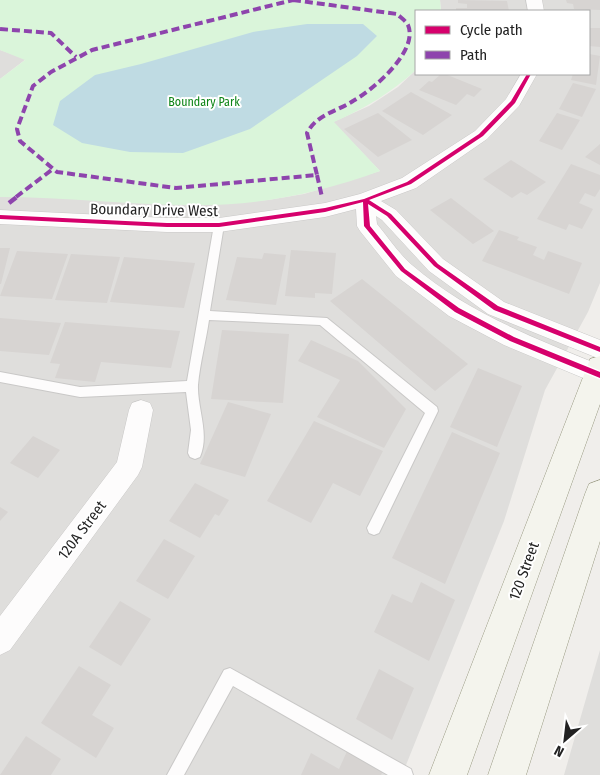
<svg xmlns="http://www.w3.org/2000/svg" width="600" height="775" font-family="'Fira Sans Condensed',sans-serif">
<style>
.residential{fill:#dfdedc}
.park{fill:#daf5da}
.water{fill:#bfdbe3}
.building{fill:#d7d4d2}
.lines{fill:none;stroke-linecap:round;stroke-linejoin:round}
.service-casing{stroke:#c9c8c7;stroke-width:2}
.minor-casing{stroke:#c9c8c7;stroke-width:1}
.secondary-casing{stroke:#999a82;stroke-width:1}
.service{fill:#fdfcfc;fill-rule:evenodd}
.minor{fill:#fdfcfc;fill-rule:evenodd}
.secondary{fill:#f4f4ed;fill-rule:evenodd}
.quiet-far1{stroke:#8e44ad;stroke-width:4;stroke-dasharray:8 4;stroke-linecap:butt}
.quiet{stroke:#8e44ad;stroke-width:4.5;stroke-dasharray:9 4.5;stroke-linecap:butt}
.cycleway-casing{stroke:#fff;stroke-width:3}
.cycleway{fill:#d6006c;fill-rule:evenodd}
.labels{text-anchor:middle;dominant-baseline:central;stroke-width:4;stroke-linejoin:round;paint-order:stroke}
.far-park-label{font-size:12px;fill:#0c8416;stroke:#fff}
.street-label{font-size:15px;fill:#222;stroke:#fff}
</style>
<rect width="100%" height="100%" fill="#f0eeeb"/>
<path class="residential" d="M440,0H600V283L588,312L545,390L504,521L402,775H0V197H37L195,205L268,200L304,194L380,171L333,122L369,106L398,87L416,70V74H589V11H441Z
M0,50L26,59L0,79Z
M600,650V775H564Z"/>
<path class="park" d="M0,0H440L441,11H416V70C391,93 365,108 334,122L380,171C320,193 258,206 194,205C129,205 65,197 0,197V79L25,60L0,50Z"/>
<path class="water" d="M307,24H363L377,36L357,56L250,129L183,153L130,152L82,143L53,125L60,101L95,75L141,64L253,32Z"/>
<path class="building" d="M458,0L507,1L509,11H456V8H467V4L458,3Z
M566,0H600V10L574,9L573,4L567,3Z
M589,28H600V47L589,46Z
M589,54L600,56L596,85L571,80L573,74H589Z
M441,74H445L482,89L474,97L467,94L456,105L419,90L429,81L432,82Z
M573,83L596,89L582,117L559,109Z
M411,92L452,115L423,135L382,111Z
M378,113L412,140L378,157L344,129Z
M557,113L580,120L562,150L539,141Z
M600,144V165L585,157Z
M511,160L546,182L527,195L521,192L512,198L483,179Z
M571,164L600,175V189L595,197L585,193L579,203L593,209L582,229L569,224L566,230L537,219Z
M451,198L494,231L473,244L430,210Z
M499,230L519,237L517,240L537,247L533,255L544,260L548,251L582,263L569,294L482,261Z
M0,248H10L1,284H0Z
M291,250L336,253L332,294L315,293V298L285,296Z
M17,251L68,254L52,299L0,296Z
M264,253L286,255L276,305L226,300L237,257L262,259Z
M71,254L120,257L107,303L55,300Z
M124,257L195,263L184,308L110,302Z
M362,279L468,364L435,391L330,301Z
M0,318L61,323L49,355L0,351Z
M65,322L180,331L171,368L101,362L95,382L55,378L60,364L50,363Z
M222,330L289,334L283,403L211,399Z
M311,340L358,361L406,409L384,448L317,417L340,380L298,361Z
M478,368L522,386L497,447L450,427Z
M228,402L271,414L245,477L200,464Z
M314,421L383,451L360,496L333,483L311,523L267,501Z
M452,432L500,453L445,584L392,558Z
M33,436L60,450L38,478L10,463Z
M195,483L229,500L219,516L215,514L200,538L169,521Z
M0,507L8,512L0,521Z
M164,539L195,556L168,599L136,581Z
M421,582L455,600L429,661L374,632L392,594L412,603Z
M120,601L151,619L121,666L89,647Z
M79,666L111,685L92,715L114,728L96,758L41,723Z
M379,669L414,688L392,740L356,719Z
M26,736L61,759L51,775H0Z
M348,749L384,769L381,775H301L311,753L339,769Z"/>
<g class="lines">
<defs>
<path id="service" d="M219,221L224,225L210,311L327,318L437,407L438,411L379,533L374,535L369,533L367,528L425,413L320,325L209,320C206,341 200,363 198,385C197,408 210,434 200,457L195,459L190,457L188,453L191,430L186,392L80,397L0,382V372L80,387L187,381L214,225Z
M230,668L411,769L413,775H388L233,686L184,775H167L224,670Z"/>
<path id="minor" d="M526,0H542L544,11H528Z
M521,74H537L519,106L487,139L416,188L381,201L396,210L443,259L504,302L600,340V359L488,314L429,271L382,220L376,216L377,224C388,237 399,254 412,265C466,312 534,338 600,365V385L504,345L449,316L396,276L360,231L357,226L356,209L325,217L219,232H167L0,224V210L167,218H219L325,203L360,194L402,178L475,131L506,99Z
M141,400L150,403L153,410L142,467L138,475L10,650L0,655V616L117,462L129,410L132,403Z"/>
<path id="secondary" d="M600,356V404L467,775H429L587,367L590,359Z
M600,480V541L526,775H488L585,494L589,484Z"/>
</defs>
<use href="#service" class="service-casing"/>
<use href="#minor" class="minor-casing"/>
<use href="#secondary" class="secondary-casing"/>
<use href="#service" class="service"/>
<use href="#minor" class="minor"/>
<use href="#secondary" class="secondary"/>
<path class="quiet-far1" d="M293,0L397,14C400,17 406,21 408,25C419,51 373,90 353,101C336,112 317,114 307,133L317,175L176,188L57,172L20,141L17,129L33,86L51,72L92,50Z
M0,29L51,33L76,57
M317,175L322,197
M16,197L53,169"/>
<path class="quiet" d="M9,203L18,196"/>
<defs>
<path id="cycleway" d="M527,74H531L515,103L483,136L411,184L369,200L391,214L438,264L498,306L600,347V352L494,310L434,266L387,216L368,204L370,226L405,269L459,308L514,337L600,372V378L510,341L455,312L401,271L364,226L363,202L325,212L219,227H167L0,219V215L167,223H219L325,208L364,199L407,182L479,134L511,101Z"/>
</defs>
<use href="#cycleway" class="cycleway-casing"/>
<use href="#cycleway" class="cycleway"/>
</g>
<g class="labels">
<g class="far-park-label">
<text x="204" y="102">Boundary Park</text>
</g>
<g class="street-label">
<text transform="translate(154 210) rotate(1)">Boundary Drive West</text>
<text transform="translate(82 530) rotate(-53)">120A Street</text>
<text transform="translate(524 571) rotate(-70)">120 Street</text>
</g>
</g>
<rect x="415" y="10" width="175" height="65" fill="#ffffff" stroke="#a7a7a7"/>
<rect x="425" y="26" width="25" height="8" fill="#d6006c" stroke="#a7a7a7"/>
<text x="460" y="35" font-size="15" fill="#222222">Cycle path</text>
<rect x="425" y="51" width="25" height="8" fill="#8e44ad" stroke="#a7a7a7"/>
<text x="460" y="60" font-size="15" fill="#222222">Path</text>
<g transform="translate(565 740) rotate(208)" stroke="#ffffff" stroke-width="4" paint-order="stroke">
<path d="M0-4L9 19L0 12L-9 19Z" fill="#222222"/>
<text y="-8" font-size="14" font-weight="bold" text-anchor="middle" fill="#222222">N</text>
</g>
</svg>
